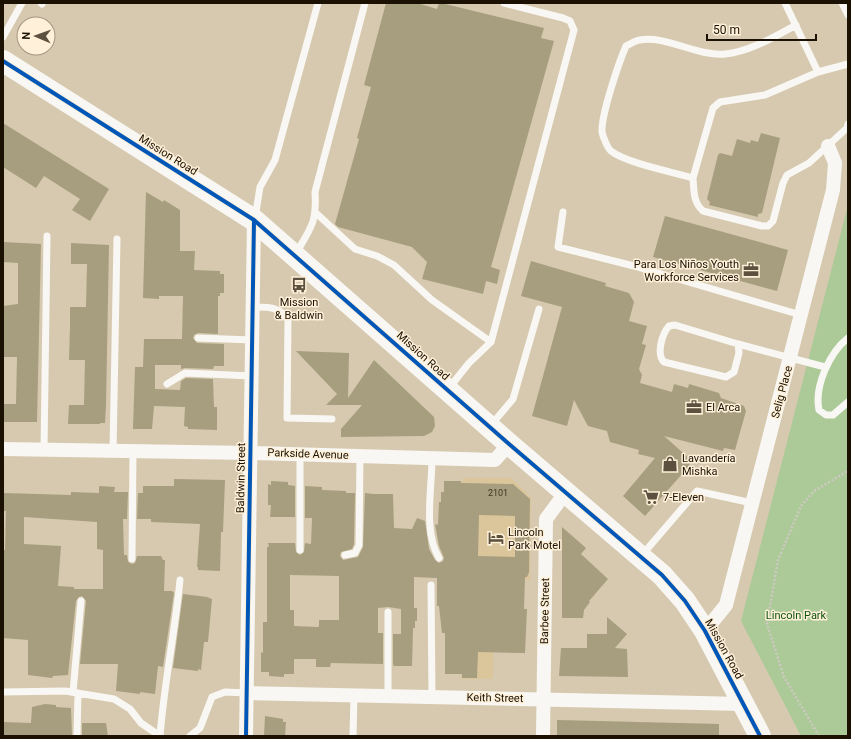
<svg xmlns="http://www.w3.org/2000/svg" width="851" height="739" font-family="Roboto,sans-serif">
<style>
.built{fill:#dbc59b}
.green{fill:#acca97}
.building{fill:#a69e7e;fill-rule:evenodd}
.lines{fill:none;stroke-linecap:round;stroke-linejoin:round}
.path{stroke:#cec9c2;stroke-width:2.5;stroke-dasharray:2 2;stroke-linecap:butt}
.service{stroke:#f9f7f3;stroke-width:7}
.minor{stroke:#f9f7f3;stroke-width:14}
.primary{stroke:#f9f7f3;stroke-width:22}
.cycleway-casing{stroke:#fef0d9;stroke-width:6}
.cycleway{stroke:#0057b8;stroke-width:4}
.labels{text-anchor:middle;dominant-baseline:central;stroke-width:3;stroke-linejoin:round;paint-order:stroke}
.number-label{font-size:9px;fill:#3d3421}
.street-label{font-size:11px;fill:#1a1102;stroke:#fef0d9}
.poi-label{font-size:11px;fill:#1a1102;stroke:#fef0d9;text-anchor:start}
.park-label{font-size:11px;fill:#0e530c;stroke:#fef0d9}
</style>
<rect width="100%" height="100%" fill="#d6c9af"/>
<path class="built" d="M463,478H511L531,497L530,580H494L493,679H461Z"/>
<path class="green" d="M848,205V736H801L741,621Z"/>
<path class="building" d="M386,3H417L437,9L439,3H441L544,28L541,38L554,41L491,267L500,270L497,284L486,281L483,294L422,279L427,262L412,247L338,227L335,224L359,139L357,138L371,87L364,85Z
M3,123L109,189L90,221L72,210L80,199L44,176L36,188L3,167Z
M761,133L780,138L762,213L758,214V217L709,205L710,202L707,199L718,155L720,153L732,156L737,139L750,143L751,140L758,142Z
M146,192L163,202L164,200L180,210V251H195L194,270L220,271V274H224V293H220V296H218V334L198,333L194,335L193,338L197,343L224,344V366H214L213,369L185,368L181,369V365H155V389L180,390L181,381L186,378L213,379L214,407H217V430L188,429V427L184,426L185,407L154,406L152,429H133L135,367H143L144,339H182L183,296H159V299L143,298Z
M665,216L788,250L777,291L653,257Z
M3,242L41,244L37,422H3V404H16L17,357H3V306L18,304V263L3,262Z
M71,243L109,245L106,405L105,423H100V424H68L69,405H84L85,360H69L70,327V307H86L87,264H71Z
M531,261L606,283L605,286L629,293L634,302L629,321L647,326L642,344L646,345L639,369L642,375L640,383L672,392L674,384L688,388L689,384L719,393L721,398L744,406L746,411L735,450L724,448L723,451L664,436L690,459L687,462L690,465L645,516L623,496L655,458L638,454L639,450L610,442L607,431L588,426L574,400L567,426L532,416L562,307L521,296Z
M296,351L349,353L348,398L374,360L434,417L435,426L432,432L424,436L341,437V429L362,405H326L337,394Z
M174,479L225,480L223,532H221L220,571L198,570V567H197L200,524L151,522V519H137L138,493H143V486H174Z
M271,481L288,482V485L295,486V517H270L271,505H268V484L271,485Z
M444,481H461V483L513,484L530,499L529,572L527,577H525L524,609H527L525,653L478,652L477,678H462V674H445V633H442L439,606H437V578L414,577V608H417V621H415V628H413L412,666H394L393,664V634H401V609L388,607L378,608V633H383V664L331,663L330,667H316V659H294V674H284V677L269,676V672H261V652L263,653V622H267V547H269L268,543H295L296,552L300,555L304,552L305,543L311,544L312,518H305V486L322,487V490L346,491V493H355L354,544L352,549L341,552L340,556L343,560L358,557L363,547L365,493L373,494H393L394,528L412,529L417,518L425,521L429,549L435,560L439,563L443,561L444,558L439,546L435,524L438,525L439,502H441V492H444ZM479,515L515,516V557L478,556ZM290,575L339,576V620H319V626L318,627L294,626V610H290Z
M99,486L115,487L114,492H128L127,519H123L124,555H127L128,562L132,564L135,563L137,556H161L163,560H165L164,591H172L174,593L163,667L158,666L155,694L140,692V694L116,691L118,664H80L86,601L82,596L79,597L76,601L68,675L53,676L52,678L28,675V640L3,638V550H5L6,511H3V493L71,495V492L99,493ZM24,517L97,522V549L103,550V589H74V587L58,586L61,546L24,544Z
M562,527L586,548L581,554L608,579L589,601L590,602L584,610L583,618H562Z
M183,594L207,597L212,599L208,642H204L201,670L198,669V671L173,668Z
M607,617L627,634L615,648L627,649L628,677L559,676L561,648H587V634H607Z
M45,704L56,705V707L71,708L72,736H3V722L31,723L32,707Z
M265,716L283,719V722H286L285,736H264Z
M557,720L719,724V736H557Z
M82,723H106L108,736H82Z"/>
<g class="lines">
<path class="path" d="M819,736L784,677L767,624L778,560L801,506L814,491L848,471"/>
<path class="service" d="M41,3L42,4
M785,3L818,72L848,64
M842,3L848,15
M796,25C774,37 749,52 725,54C699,57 665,35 640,40C636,40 630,44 626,46C619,62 601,115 602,132C603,137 608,149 611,151C626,163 673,172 693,178L713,108L720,102L765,95L818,72
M3,37L22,3
M693,178C694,191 693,202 703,211L762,226H768L773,221L783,183L787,175L809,163L847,128L848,124
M563,212L558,247L634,266L801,315
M316,213L355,249L377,256L394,265L432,300L491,342
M255,218L260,187L275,160L318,3
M296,253C311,228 317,222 315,192L365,3
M253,307C267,307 280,306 288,320L287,418L332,419
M198,338L252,340
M848,338C830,352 814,386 819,410L826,415H833L848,402
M738,344L675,325L669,326C662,334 656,354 664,362L726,377L734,372L739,353L738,344L825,367
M167,384L185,373L252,376
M449,388L469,363L491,342L574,30L570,21L563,18L504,3
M491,425L513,399L539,309
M44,450L47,236
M113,451L117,239
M300,454V550
M432,458C432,489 423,531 439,558
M345,555L355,553L359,545L360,456
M642,555L697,491L752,503
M132,559L133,451
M431,585L432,697
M3,692L65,691L114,699L130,709L141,723L160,736
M73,692L81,601
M388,696V612
M77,736L78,693
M160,736C164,684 175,632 180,580
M190,736L200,728L212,697L225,692L247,693
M353,736L354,695"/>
<path class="minor" d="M3,449L250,453L495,460L509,444
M705,631L726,605L833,190L835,163L828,146
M247,693L744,704
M246,736L254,220
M543,736L546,519L566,492"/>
<path class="primary" d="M3,61L254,220L509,444L662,575L685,601L705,631L760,736"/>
<defs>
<path id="cycleway" d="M3,61L254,220L509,444L662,575L685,601L705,631L760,736
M246,736L254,220"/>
</defs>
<use href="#cycleway" class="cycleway-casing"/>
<use href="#cycleway" class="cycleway"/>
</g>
<defs>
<symbol id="office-bare" viewBox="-9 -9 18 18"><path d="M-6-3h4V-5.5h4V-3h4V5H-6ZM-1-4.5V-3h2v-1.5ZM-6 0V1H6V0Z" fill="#5c513f" stroke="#fef0d9" stroke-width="2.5" paint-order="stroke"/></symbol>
<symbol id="bus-bare" viewBox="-9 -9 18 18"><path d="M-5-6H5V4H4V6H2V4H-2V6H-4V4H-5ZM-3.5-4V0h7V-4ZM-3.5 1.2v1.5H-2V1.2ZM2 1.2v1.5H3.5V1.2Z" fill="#5c513f" stroke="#fef0d9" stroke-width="2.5" paint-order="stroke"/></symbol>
<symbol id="shop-bare" viewBox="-9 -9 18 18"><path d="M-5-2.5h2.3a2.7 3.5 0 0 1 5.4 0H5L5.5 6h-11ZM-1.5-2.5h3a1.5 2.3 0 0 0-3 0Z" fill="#5c513f" stroke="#fef0d9" stroke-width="2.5" paint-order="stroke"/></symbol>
<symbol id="supermarket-bare" viewBox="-9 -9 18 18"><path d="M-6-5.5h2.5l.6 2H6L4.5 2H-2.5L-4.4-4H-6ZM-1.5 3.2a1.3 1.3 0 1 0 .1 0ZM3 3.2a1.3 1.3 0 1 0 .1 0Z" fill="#5c513f" stroke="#fef0d9" stroke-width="2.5" paint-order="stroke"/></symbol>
<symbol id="hotel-bare" viewBox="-9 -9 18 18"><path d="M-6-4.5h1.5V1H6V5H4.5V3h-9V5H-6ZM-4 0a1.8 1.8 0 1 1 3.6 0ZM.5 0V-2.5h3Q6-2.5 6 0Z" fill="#5c513f" stroke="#fef0d9" stroke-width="2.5" paint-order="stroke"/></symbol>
</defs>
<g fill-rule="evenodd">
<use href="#office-bare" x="740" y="259" width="22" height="22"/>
<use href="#bus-bare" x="288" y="274" width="22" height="22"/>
<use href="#office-bare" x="683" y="396" width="22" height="22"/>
<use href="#shop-bare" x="659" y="453" width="22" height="22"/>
<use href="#supermarket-bare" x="640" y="486" width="22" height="22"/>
<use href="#hotel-bare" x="485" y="527" width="22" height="22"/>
</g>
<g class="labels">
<g class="number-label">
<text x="498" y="493">2101</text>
</g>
<g class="street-label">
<text transform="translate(168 155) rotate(32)">Mission Road</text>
<text transform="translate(423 356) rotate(42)">Mission Road</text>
<text transform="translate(782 392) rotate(-75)">Selig Place</text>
<text transform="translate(308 454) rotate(2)">Parkside Avenue</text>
<text transform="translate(241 478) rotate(-89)">Baldwin Street</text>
<text transform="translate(545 611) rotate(-89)">Barbee Street</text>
<text transform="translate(724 649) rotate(61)">Mission Road</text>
<text transform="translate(495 698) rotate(1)">Keith Street</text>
</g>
<g class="poi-label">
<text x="739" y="264" text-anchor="end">Para Los Niños Youth<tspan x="739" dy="13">Workforce Services</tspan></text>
<text x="299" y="302" text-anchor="middle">Mission<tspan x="299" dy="13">&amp; Baldwin</tspan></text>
<text x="706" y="407">El Arca</text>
<text x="682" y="458">Lavandería<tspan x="682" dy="13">Mishka</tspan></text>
<text x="663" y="497">7-Eleven</text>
<text x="508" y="532">Lincoln<tspan x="508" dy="13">Park Motel</tspan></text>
</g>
<g class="park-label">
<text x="796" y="615">Lincoln Park</text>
</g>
</g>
<rect width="851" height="739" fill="none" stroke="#1a1102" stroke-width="8"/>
<g transform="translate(36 36) rotate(272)"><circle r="19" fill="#fef0d9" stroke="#a39783"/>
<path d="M0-3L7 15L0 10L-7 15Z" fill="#5c513f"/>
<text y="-6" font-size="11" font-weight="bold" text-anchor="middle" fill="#1a1102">N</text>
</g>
<path d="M707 34v6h109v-6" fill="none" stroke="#1a1102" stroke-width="2"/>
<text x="713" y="34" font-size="12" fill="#1a1102" stroke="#fef0d9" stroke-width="3" paint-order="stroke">50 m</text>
</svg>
